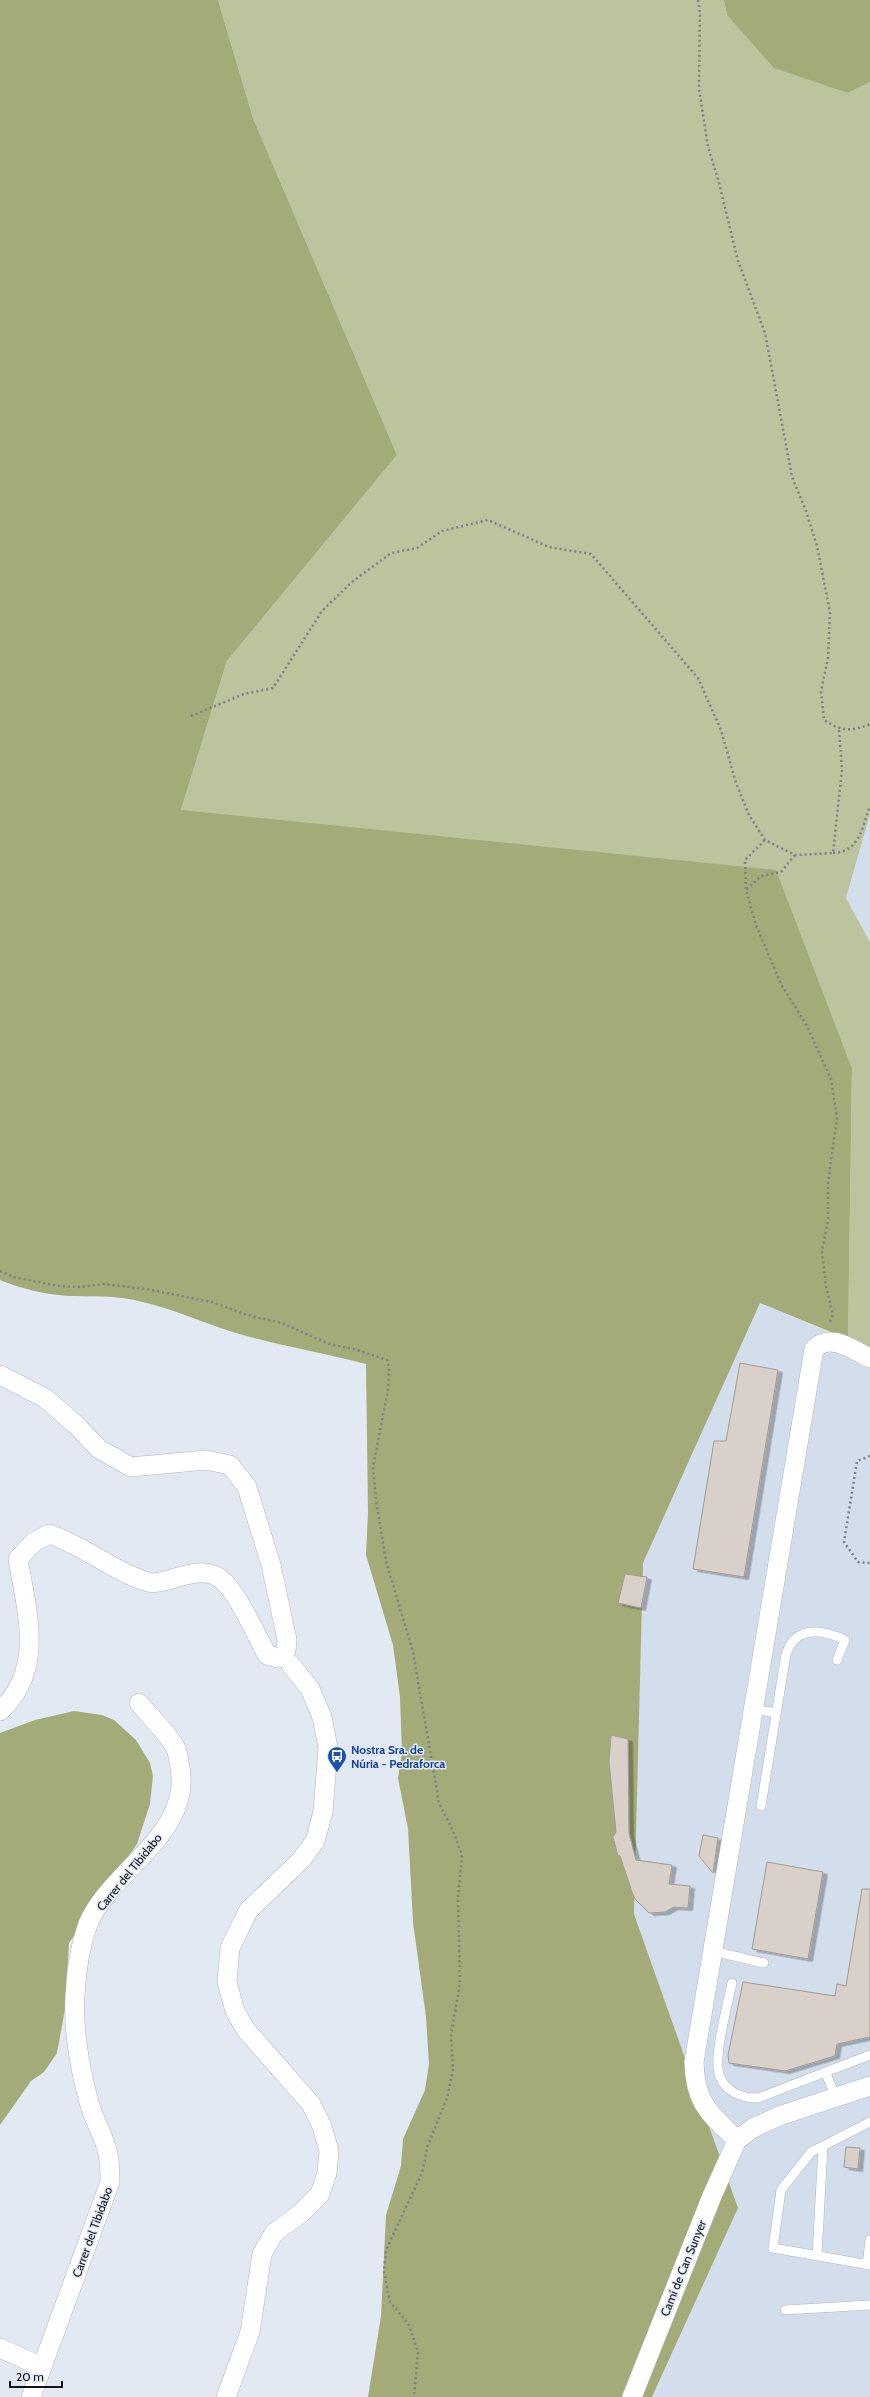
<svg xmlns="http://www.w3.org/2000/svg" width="870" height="2397" font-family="Cabin,sans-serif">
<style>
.built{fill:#d3deed}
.green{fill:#bcc49d}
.forest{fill:#a3ac79}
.building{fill:#dad0ca;stroke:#a39993;filter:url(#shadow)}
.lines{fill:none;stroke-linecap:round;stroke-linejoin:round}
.service-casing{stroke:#afb5be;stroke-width:10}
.minor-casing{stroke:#afb5be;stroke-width:20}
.path{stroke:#7c8187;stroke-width:2.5;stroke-dasharray:2 3;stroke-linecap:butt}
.service{stroke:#fff;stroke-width:9}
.minor{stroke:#fff;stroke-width:19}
.labels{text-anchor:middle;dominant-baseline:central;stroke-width:3;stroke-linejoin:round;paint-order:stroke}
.transit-label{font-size:12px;font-weight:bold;fill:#164399;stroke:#e2e9f2;text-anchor:start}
.street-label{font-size:12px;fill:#101215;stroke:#e2e9f2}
</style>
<defs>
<filter id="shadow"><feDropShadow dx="4.5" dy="2.5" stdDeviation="0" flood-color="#0004"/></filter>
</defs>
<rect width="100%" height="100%" fill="#e2e9f2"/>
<path class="built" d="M870,814V942L846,898Z
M760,1303L870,1349V2397H652L738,2208L634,1914L643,1563Z"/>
<path class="green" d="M218,0H724L727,15L848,93L870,82V814L846,898L870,942V1349L848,1339L852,1069L181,810L227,661L397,455L253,118Z"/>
<path class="forest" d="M0,0H218L253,118L397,455L227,661L181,810L776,870L852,1069L848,1339L760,1303L643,1563L634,1914L738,2208L652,2397H368L381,2316L386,2215L401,2166L403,2139L425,2090L429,2064L426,2017L413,1922L408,1829L398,1778L402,1753L400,1697L393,1645L366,1555L368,1513L366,1364C328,1354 288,1347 250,1337C211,1327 174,1308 134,1300C112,1295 90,1297 68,1296C44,1294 22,1289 0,1280Z
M724,0H870V82L848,93L774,68L727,15Z
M74,1711L102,1715L114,1720L136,1740L150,1763L153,1776L150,1804L137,1844L69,1943L65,2009L57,2053L44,2072L31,2081L0,2125V1733L35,1720Z"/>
<path class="building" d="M740,1363L778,1370L744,1577L693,1569L714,1441H726Z
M625,1574L647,1577L641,1608L618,1603Z
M611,1735L628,1739L629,1833L636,1860L672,1865L669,1884L690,1886L688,1908L674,1907L665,1912L649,1913L635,1899L632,1892L620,1856H618L613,1837L616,1832L609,1762Z
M703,1835L718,1838L713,1873L699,1856Z
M767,1862L823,1872L808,1959L752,1949Z
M862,1889H870V2037L837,2044L835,2056L785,2071L729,2063L728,2055L743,1982L835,1996L837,1984L846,1986Z
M846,2147L860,2148L858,2169L844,2167Z"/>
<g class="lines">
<defs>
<path id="service" d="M754,1709L776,1713
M761,1806L786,1654C788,1650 790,1644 794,1640C806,1626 831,1633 845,1640L837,1660
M713,1951L764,1963
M732,1983C728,2003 712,2061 720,2077C727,2093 743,2098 758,2098L870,2055
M826,2074L836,2097
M870,2122L811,2152L781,2190L773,2248L870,2265
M817,2256L823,2146
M867,2265L870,2240
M785,2310L870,2305"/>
<path id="minor" d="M0,1375L45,1398L76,1425L99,1449L131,1467L206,1460L230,1465L247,1487L271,1565L287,1640L286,1651
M0,1711C45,1670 27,1612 18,1559L34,1542L49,1534C85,1546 112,1571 148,1582C155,1585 178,1577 186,1575C196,1573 204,1571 214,1575C234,1582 256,1635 267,1655L278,1658
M737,2140C709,2113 695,2103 694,2062L814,1349C830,1332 853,1350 870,1358
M0,2348L42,2367
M31,2397L110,2182C110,2173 110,2163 108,2154C105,2138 95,2122 90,2106C80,2070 73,2033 75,1996C76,1973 80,1946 88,1924C112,1868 196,1833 179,1762C178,1758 178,1751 175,1747C168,1733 149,1716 139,1703
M226,2397L250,2332L262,2254L274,2233L300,2214L320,2194L327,2173L329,2151L322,2126L311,2104L246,2030L235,2011L227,1982L230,1948L248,1911L301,1860L315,1841L323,1812L328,1748L322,1717L310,1689L291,1665
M632,2397L712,2196L737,2140L753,2128L779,2116L870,2086"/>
</defs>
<use href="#service" class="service-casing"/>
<use href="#minor" class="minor-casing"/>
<path class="path" d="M698,0L700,13L699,89L708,147L718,179L738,261L765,333L792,477L806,511L817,546L830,612L828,658L821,691L824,720C841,731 851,732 870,724
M191,716L244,694L273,688L322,611L352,582L391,553L417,548L442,531L488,520L549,547L591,554L698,678L721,730L736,783L749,815L765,840L795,855L833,853L842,770L839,730
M833,853C860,852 862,827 870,806
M795,855L781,872L761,876L746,890L756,925L781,984L807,1026L831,1079L837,1118L828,1183V1220L822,1251L826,1286L833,1315L829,1324
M746,889L745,860L765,840
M0,1271L14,1277L58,1286L81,1287L103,1284L146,1289L212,1302L247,1315L282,1323L329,1344L357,1350L387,1360L389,1367L388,1390L373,1467L376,1501L386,1561L413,1652L439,1803L452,1829L462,1855L458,1898L460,1983L451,2035L453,2069L447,2098L428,2145L422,2173L386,2250L384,2272L390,2302L408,2323L418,2352L414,2397
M870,1456L857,1461L844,1542L858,1562L870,1563"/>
<use href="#service" class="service"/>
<use href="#minor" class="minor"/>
</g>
<defs>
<symbol id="bus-pin" viewBox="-11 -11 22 30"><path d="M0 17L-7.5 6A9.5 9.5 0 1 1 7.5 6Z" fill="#1a4fb4" stroke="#e2e9f2"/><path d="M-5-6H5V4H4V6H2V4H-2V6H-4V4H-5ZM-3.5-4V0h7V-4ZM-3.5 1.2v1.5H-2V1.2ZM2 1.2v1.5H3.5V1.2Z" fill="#fff"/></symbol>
</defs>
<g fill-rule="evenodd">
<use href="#bus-pin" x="326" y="1745" width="22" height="30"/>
</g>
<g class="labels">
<g class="transit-label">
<text x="351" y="1749">Nostra Sra. de<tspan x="351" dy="14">Núria - Pedraforca</tspan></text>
</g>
<g class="street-label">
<text transform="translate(129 1872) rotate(-51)">Carrer del Tibidabo</text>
<text transform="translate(92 2232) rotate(-70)">Carrer del Tibidabo</text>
<text transform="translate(683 2268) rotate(-68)">Camí de Can Sunyer</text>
</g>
</g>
<path d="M10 2381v6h52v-6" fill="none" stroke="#101215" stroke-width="2"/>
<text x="16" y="2381" font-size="12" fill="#101215" stroke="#e2e9f2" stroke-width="3" paint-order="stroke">20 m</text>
</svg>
